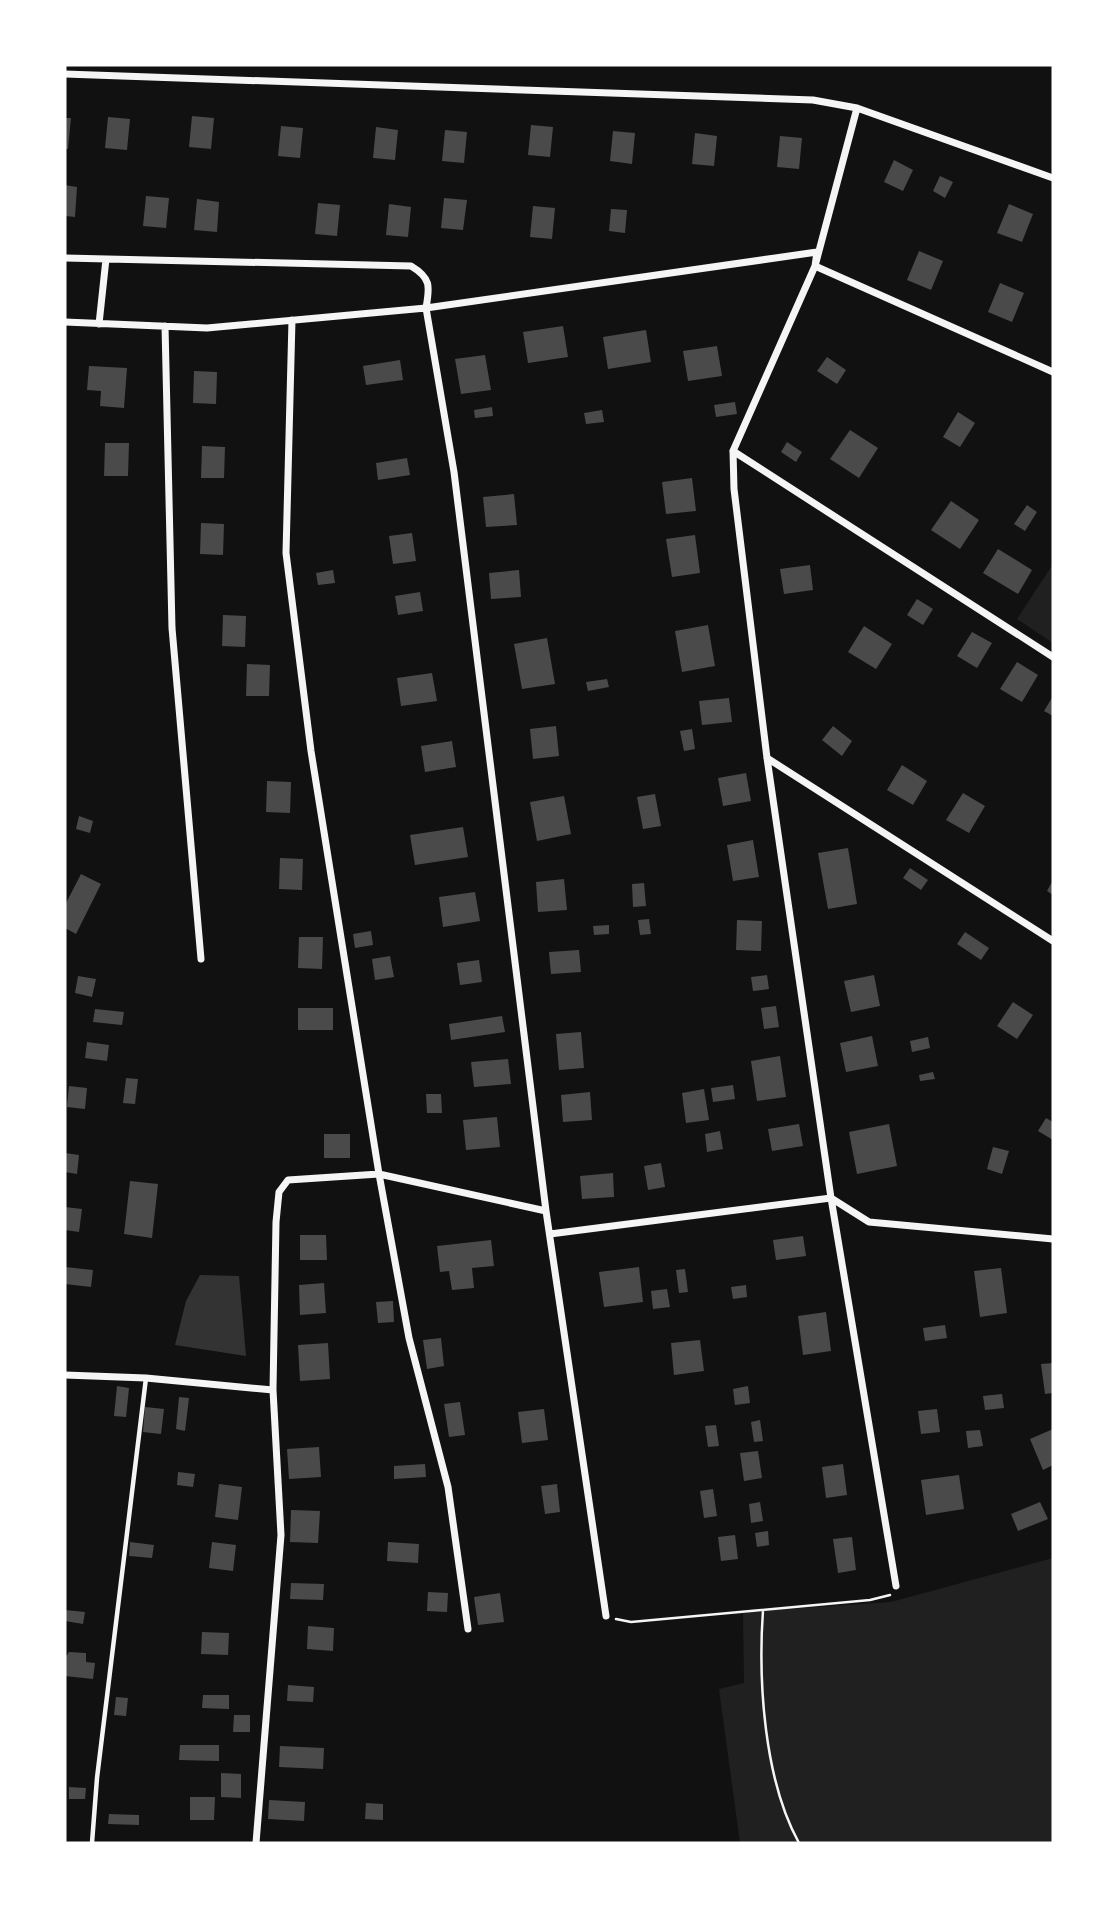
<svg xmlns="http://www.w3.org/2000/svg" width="1118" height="1908" font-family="Roboto,sans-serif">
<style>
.green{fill:#202020}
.water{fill:#333}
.building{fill:#4a4a4a}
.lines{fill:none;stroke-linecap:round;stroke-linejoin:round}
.path{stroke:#f5f5f5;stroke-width:2.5}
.service{stroke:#f5f5f5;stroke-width:4.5}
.minor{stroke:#f5f5f5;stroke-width:7}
</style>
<rect width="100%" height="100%" fill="#111"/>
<path class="green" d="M1053,564V643L1017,619Z
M1053,1558V1843H740L719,1689L744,1683L743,1612L891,1602Z"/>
<path class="water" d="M200,1275L239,1276L246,1356L175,1345L186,1301Z"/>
<path class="building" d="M192,116L214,118L211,149L189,147Z
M108,117L130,119L127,150L105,148Z
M65,118H71L68,149H65Z
M531,125L553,127L550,157L528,155Z
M281,126L303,128L300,158L278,156Z
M376,127L398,130L395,160L373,158Z
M445,130L467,132L464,163L442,161Z
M613,131L635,133L632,164L610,161Z
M695,133L717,136L714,166L692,164Z
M780,136L802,138L799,169L777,167Z
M894,160L913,170L903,191L884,182Z
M940,176L953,182L945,198L933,191Z
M65,185L77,187L75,217L65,216Z
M146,196L169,198L166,228L143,226Z
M444,198L467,200L463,230L441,228Z
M197,199L219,202L217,232L194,230Z
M318,203L340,205L337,236L315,234Z
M389,204L411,207L408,237L386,235Z
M1009,204L1033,214L1022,242L997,233Z
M533,206L555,208L552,239L530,237Z
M611,209L627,210L625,233L609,231Z
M919,251L943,261L931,290L907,280Z
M1000,283L1024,293L1012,322L988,312Z
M563,326L568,357L528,363L523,332Z
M646,330L651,362L608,369L603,337Z
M717,346L722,376L688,381L683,351Z
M485,355L491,390L461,394L455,359Z
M827,357L846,370L837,384L817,371Z
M400,360L403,380L366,385L363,366Z
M89,366L127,368L124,408L100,406L101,391L87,390Z
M194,371L217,372L216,404L193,403Z
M735,402L737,414L716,417L714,405Z
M492,407L493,416L475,418L474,410Z
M602,410L604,422L586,424L584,413Z
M958,412L975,423L960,447L943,437Z
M850,430L878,448L859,478L830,459Z
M787,442L802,452L796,462L781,452Z
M105,443H129L128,476H104Z
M202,446L225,447L224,478H201Z
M407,458L410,475L378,480L376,463Z
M692,478L696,511L666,514L662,482Z
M514,494L517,525L486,527L483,497Z
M951,501L979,520L960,549L931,530Z
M1027,505L1037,512L1025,531L1014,524Z
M201,523L224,524L223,555L200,554Z
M412,533L416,561L393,564L389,536Z
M695,535L700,573L672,577L666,539Z
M998,549L1032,570L1018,594L983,573Z
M810,565L813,590L784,594L780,569Z
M333,570L335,583L318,585L316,573Z
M519,570L521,597L491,599L489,573Z
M420,592L423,611L398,615L395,596Z
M917,599L933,609L923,625L907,615Z
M223,615L246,616L245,647L222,646Z
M708,625L715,666L682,672L675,631Z
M864,626L892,644L876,669L848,652Z
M972,632L992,643L977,668L957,656Z
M547,638L555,684L522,689L514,644Z
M1017,662L1038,675L1022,702L1000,689Z
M247,664L270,665L269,696H246Z
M432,673L437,701L401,706L397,678Z
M607,679L609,687L588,691L586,682Z
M1053,696V716L1044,711Z
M729,698L732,722L702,725L699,701Z
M556,726L559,756L533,759L530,729Z
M833,726L852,741L842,756L822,740Z
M692,729L695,749L684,751L680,731Z
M452,741L456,767L425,772L421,746Z
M902,765L927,781L913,805L887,790Z
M746,773L751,801L723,806L718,778Z
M267,781L291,782L290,813L266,812Z
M963,793L985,806L969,833L946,820Z
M655,794L661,826L643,829L637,797Z
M564,796L571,834L537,841L530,802Z
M79,816L93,821L90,833L76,829Z
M463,827L468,857L415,865L410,835Z
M753,840L759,877L733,881L727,845Z
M848,848L857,904L828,909L818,853Z
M280,858L303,859L302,890L279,889Z
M910,868L928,880L921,890L903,878Z
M81,874L101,884L76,934L65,928V905Z
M564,879L567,910L538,912L536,882Z
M1053,880V895L1047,891Z
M644,883L646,906L633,907L632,884Z
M475,892L480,921L443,927L439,897Z
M649,919L651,934L640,935L638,920Z
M737,920L762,921L761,951L736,950Z
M609,925V934L594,935L593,926Z
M371,931L373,945L355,948L353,934Z
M965,932L989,948L981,960L957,944Z
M299,937H323L322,969L298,968Z
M579,950L581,972L551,974L549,952Z
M390,956L394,977L375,980L372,959Z
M479,960L482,982L460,985L457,963Z
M767,975L769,989L753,991L751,977Z
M874,975L880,1006L851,1012L844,981Z
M78,976L96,979L92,997L75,993Z
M1013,1002L1033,1015L1017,1039L997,1026Z
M776,1006L779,1027L764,1029L761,1008Z
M298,1008H333V1030H298Z
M95,1009L124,1012L122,1025L93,1022Z
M502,1016L505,1032L451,1040L449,1024Z
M581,1032L584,1068L559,1070L556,1034Z
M872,1036L878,1066L846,1072L840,1043Z
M928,1037L930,1048L912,1052L910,1041Z
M87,1042L109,1045L107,1061L85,1058Z
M780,1056L786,1097L757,1101L751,1061Z
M508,1059L511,1084L474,1087L471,1062Z
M933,1072L935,1079L920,1081L919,1075Z
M126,1078L138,1079L135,1104L123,1103Z
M733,1085L735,1099L713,1102L711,1088Z
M69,1086L87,1088L85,1109L67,1107Z
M704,1089L709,1120L686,1123L682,1093Z
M590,1092L592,1120L563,1122L561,1095Z
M426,1094H441L442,1113H427Z
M497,1117L500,1147L466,1150L463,1120Z
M1046,1118L1053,1122V1140L1038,1131Z
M799,1124L803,1146L772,1151L768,1129Z
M889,1124L897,1166L857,1174L849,1132Z
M720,1131L723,1149L707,1152L705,1134Z
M324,1134H350V1158H324Z
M993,1147L1009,1151L1002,1174L987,1169Z
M65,1153L79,1155L77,1174L65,1172Z
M661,1163L665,1187L648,1190L644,1166Z
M613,1173L614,1197L582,1199L580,1176Z
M130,1181L158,1184L152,1238L124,1234Z
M65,1207L82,1209L79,1232L65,1230Z
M300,1235H326L327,1260H300Z
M803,1236L806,1256L776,1260L773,1240Z
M491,1240L494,1266L472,1268L474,1288L452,1290L449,1271L440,1272L437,1246Z
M65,1267L93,1270L91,1287L65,1284Z
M639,1267L643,1302L604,1307L599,1272Z
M1001,1268L1007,1313L980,1317L974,1271Z
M685,1269L688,1292L679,1293L676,1270Z
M324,1283L326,1313L300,1315L299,1285Z
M746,1285L747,1297L733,1299L731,1287Z
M667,1289L670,1307L653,1309L651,1291Z
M393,1301L394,1322L378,1323L376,1302Z
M826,1312L831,1351L803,1355L798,1316Z
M945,1325L947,1338L925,1341L923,1328Z
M441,1338L444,1366L427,1369L423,1340Z
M700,1340L704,1371L674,1375L671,1343Z
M328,1343L330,1379L300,1381L298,1345Z
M1053,1363V1393L1045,1394L1041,1364Z
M117,1386L129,1388L126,1417L114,1416Z
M748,1386L750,1403L735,1405L733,1389Z
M1002,1394L1004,1408L985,1410L983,1396Z
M179,1397L189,1398L185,1431L176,1429Z
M460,1402L465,1435L449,1437L444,1404Z
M145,1407L164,1409L161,1434L143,1432Z
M544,1409L548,1440L522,1443L518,1412Z
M937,1409L940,1432L921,1434L918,1411Z
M760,1420L763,1441L754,1442L751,1422Z
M716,1425L719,1446L708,1447L705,1426Z
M1053,1429V1465L1043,1470L1030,1439Z
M980,1430L983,1446L968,1448L966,1431Z
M319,1447L321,1477L289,1479L287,1449Z
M758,1451L762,1478L744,1481L740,1453Z
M425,1464L426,1477L394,1479V1466Z
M843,1464L847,1495L826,1498L822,1467Z
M178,1472L195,1474L193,1487L177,1485Z
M959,1475L964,1509L926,1515L921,1480Z
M219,1484L242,1487L238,1520L215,1517Z
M557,1484L560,1512L545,1514L541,1486Z
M713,1489L717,1516L704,1518L700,1491Z
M760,1502L763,1521L751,1523L749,1504Z
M1040,1502L1048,1519L1018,1531L1011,1514Z
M291,1510L320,1511L318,1543L290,1542Z
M768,1531L769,1545L757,1547L755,1533Z
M735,1535L738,1559L721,1561L718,1537Z
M852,1537L856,1570L838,1573L833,1539Z
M130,1542L154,1545L152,1558L129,1556Z
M212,1542L236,1545L233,1571L209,1568Z
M388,1542L419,1544L418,1563L387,1561Z
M291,1583L324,1584L323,1600L290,1599Z
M428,1592L448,1593L447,1612L427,1611Z
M500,1593L504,1622L478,1625L474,1597Z
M65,1610L85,1612L83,1624L65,1621Z
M308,1626L334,1628L333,1651L307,1649Z
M202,1632L229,1633L228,1655L201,1654Z
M69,1652L86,1653V1662L95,1663L93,1679L65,1676V1658Z
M288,1685L314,1687L313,1702L287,1701Z
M203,1695H229V1709L202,1708Z
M116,1697L128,1698L126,1716L114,1715Z
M234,1715H250V1732H233Z
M180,1745H219V1761L179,1760Z
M280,1746L324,1748L323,1769L279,1767Z
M221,1773L241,1774V1798L221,1797Z
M69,1787L86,1788L85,1799H69Z
M190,1797H215L214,1820H190Z
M269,1800L305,1802L304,1821L268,1819Z
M366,1803L383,1804V1820L365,1819Z
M109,1814L139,1815V1825L108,1824Z"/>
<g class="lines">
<path class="path" d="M763,1610C758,1681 764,1780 799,1843
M616,1619L631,1622L870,1600L890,1595"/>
<path class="service" d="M92,1843L97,1778L146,1378"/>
<path class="minor" d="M65,74L813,100L857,108L1053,178
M857,108L815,266L733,451L734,489L767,758L831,1198L896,1586
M65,258L411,266C431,278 430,286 426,308L454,472L546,1211L606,1616
M292,320L286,553L311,751L379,1174L409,1338L448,1487L468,1629
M65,322L207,328L426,308L817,252L815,266L1053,372
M99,324L106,259
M165,326L172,628L201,959
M733,451L1053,657
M767,758L1053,941
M550,1234L831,1198L869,1222L1053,1239
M65,1375L146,1378L273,1390
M256,1843L281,1535L273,1390L276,1222L279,1192L288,1180L379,1174L546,1211"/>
</g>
<rect width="1118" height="1908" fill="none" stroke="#ffffff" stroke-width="133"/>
</svg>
